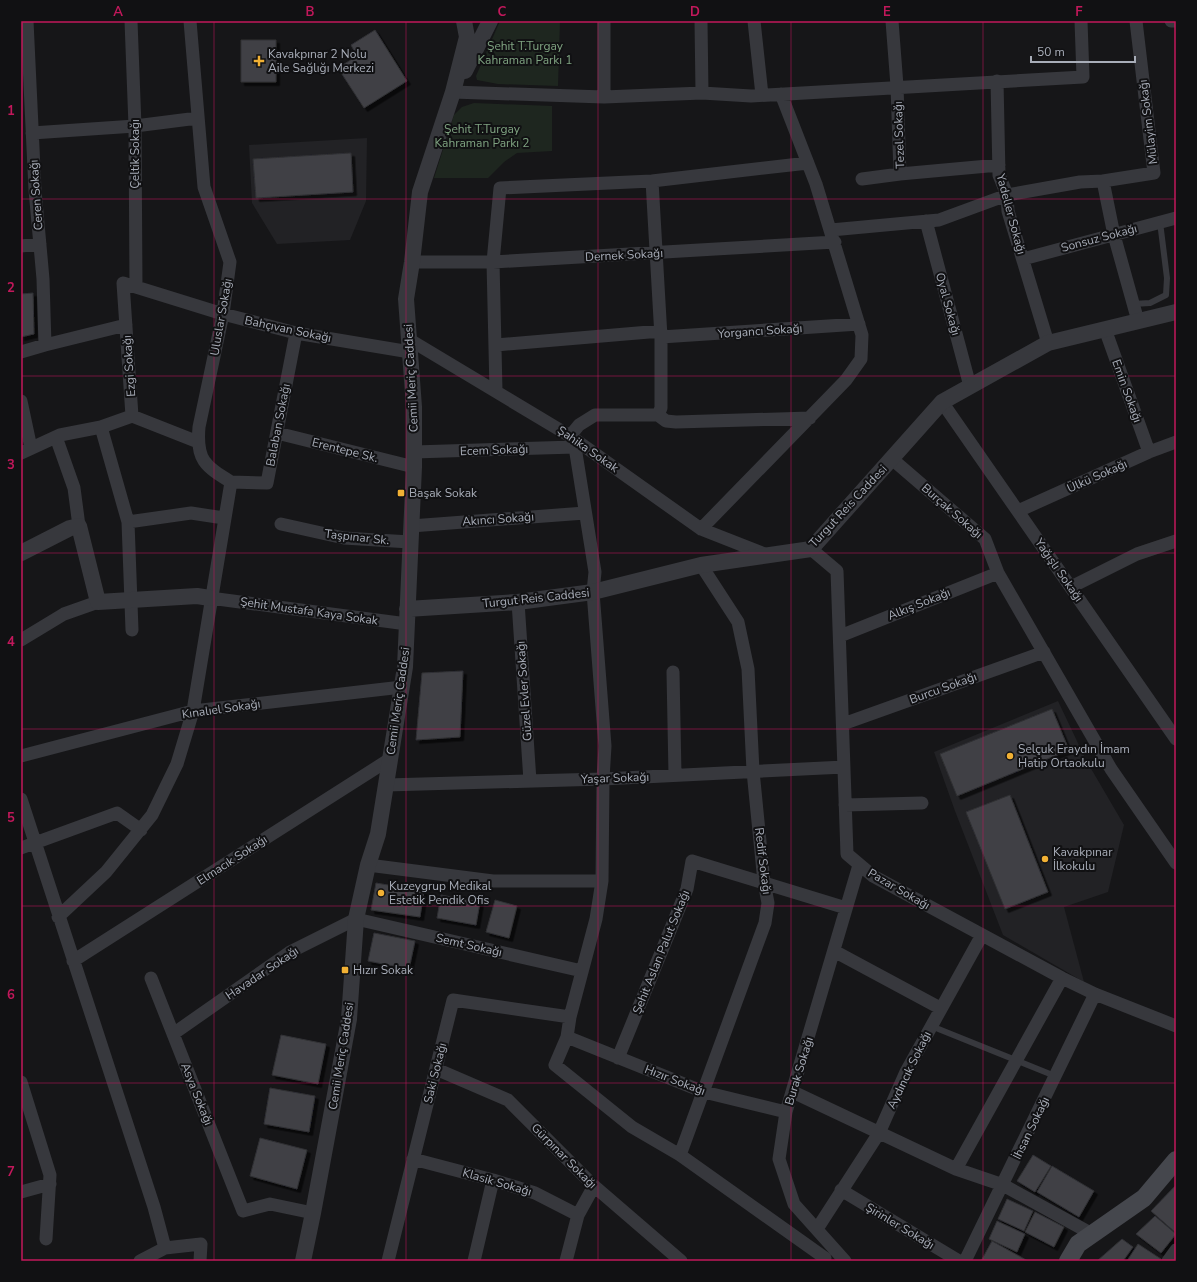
<svg xmlns="http://www.w3.org/2000/svg" width="1197" height="1282" font-family="'Nunito Sans',sans-serif">
<style>
.built{fill:#222225}
.green{fill:#1e261f}
.building{fill:#404145;stroke:#303034;filter:url(#shadow)}
.lines{fill:none;stroke-linecap:round;stroke-linejoin:round}
.service{stroke:#37383d;stroke-width:6}
.minor{stroke:#37383d;stroke-width:13}
.tertiary{stroke:#37383d;stroke-width:16}
.secondary{stroke:#45474d;stroke-width:18}
.grid{fill:none;stroke:#c2185b;stroke-width:1;stroke-opacity:0.55}
.poi-dot{fill:#f2b134;stroke:#111113;stroke-width:1.5}
.labels{text-anchor:middle;dominant-baseline:central;stroke-width:4;stroke-linejoin:round;paint-order:stroke}
.park-label{font-size:12px;fill:#7fa381;stroke:#111113}
.poi-label{font-size:12px;fill:#a8adb8;stroke:#111113;text-anchor:start}
.street-label{font-size:12px;fill:#a8adb8;stroke:#111113}
.neatline{fill:none;stroke:#c2185b;stroke-width:1.5}
.grid-label{font-size:13px;text-anchor:middle;font-weight:bold;fill:#c2185b}
</style>
<defs>
<filter id="shadow"><feDropShadow dx="3.5" dy="3.5" stdDeviation="0" flood-color="#0009"/></filter>
</defs>
<rect width="100%" height="100%" fill="#161618"/>
<path class="built" d="M367,138L366,201L350,240L277,244L252,203L249,145Z
M1058,701L1086,760L1124,825L1108,892L1064,907L1084,982L1003,935L955,811L934,752Z"/>
<path class="green" d="M500,21H560L558,86L498,84L477,80L476,76Z
M474,103L552,106V151L517,153L504,162L488,178H434L454,115L462,107Z"/>
<path class="building" d="M375,30L407,81L364,108L338,68L357,56L351,45Z
M241,40H276V82H241Z
M351,153L353,192L256,198L253,159Z
M33,293L34,334L21,337V294Z
M463,671L460,737L416,740L422,673Z
M1052,709L1069,750L957,796L940,754Z
M1010,795L1048,892L1005,909L966,812Z
M376,883L424,891L420,917L371,910Z
M441,895L480,902L476,925L437,918Z
M495,900L517,906L509,938L486,932Z
M374,933L415,941L409,969L368,961Z
M281,1035L326,1044L318,1084L272,1075Z
M270,1088L315,1096L309,1132L264,1124Z
M260,1138L307,1150L297,1189L250,1176Z
M1033,1155L1051,1166L1035,1192L1017,1181Z
M1052,1166L1094,1191L1079,1217L1037,1192Z
M1176,1185V1233L1151,1211Z
M1007,1199L1033,1211L1024,1231L998,1219Z
M1035,1212L1064,1227L1054,1247L1025,1232Z
M1155,1216L1176,1234L1161,1253L1136,1234Z
M997,1221L1025,1234L1017,1252L989,1239Z
M1122,1239L1133,1247L1123,1261H1097Z
M992,1241L1028,1261H981Z
M1138,1244L1161,1259L1159,1261H1127Z"/>
<g class="lines">
<path class="service" d="M1133,304L1150,303L1166,295L1167,278L1160,222
M931,1026L1055,1076"/>
<path class="minor" d="M131,21L135,126L136,287
M604,21V97
M701,21L702,93
M754,21L762,95
M892,21L897,86L900,174L999,165
M1171,21H1176
M997,81L999,175L1007,195L1008,211L1048,343
M453,92L604,97L702,93L751,96L1083,77L1081,21
M32,133L135,126L198,118
M862,179L900,174
M652,181L661,337V408L658,415H595L579,425L570,436L575,447L595,572L593,592L605,746L603,779L602,881L596,919L570,1017L567,1037L555,1065L632,1127L680,1155L825,1258
M1103,181L1154,173L1136,21
M926,221L970,386
M831,230L939,220L1007,195L1080,182L1103,181L1114,235L1138,321
M21,246L40,244
M1023,259L1176,218
M412,262H493L835,242
M1105,329L1149,452
M661,337L859,324
M410,340L570,436L701,529L767,555
M45,345L126,325
M496,345L661,331
M21,352L45,345L43,279L35,190L27,21
M496,391L493,262L500,188L652,181L808,163
M21,401L31,448
M942,402L1176,739
M658,415L666,421L676,422L810,418
M132,416L198,442
M101,427L132,416L123,283L223,314L296,333L410,352
M277,433L414,467
M56,437L74,488L79,526
M414,452L575,447
M21,453L60,435L101,427L128,522L132,630
M892,459L985,539L998,573L1111,769L1176,863
M231,482L267,483L296,333
M1018,511L1149,452L1176,442
M128,522L191,513L224,518
M281,524L344,538L410,542
M411,526L585,513
M701,529L846,380L861,359L862,335L816,184L781,94
M811,549L837,571L847,854L873,876L1062,978L1095,994L1176,1026
M1071,587L1137,554L1176,541
M210,598L407,624
M518,602L530,781
M840,636L998,573
M21,640L64,614L98,602
M673,672L675,775
M843,724L1044,652
M21,756L193,711L402,687
M386,785L603,779L844,767
M21,799L154,1207L165,1248
M845,805L922,803
M21,848L117,813L141,830
M368,865L493,881H602
M58,917L106,872L152,815L177,764L193,711L231,482C205,466 196,460 199,427L223,314L230,262L204,187L190,21
M834,951L940,1008
M73,961L390,759
M151,978L243,1211L270,1204L313,1213
M173,1034L290,952L356,919L582,971
M567,1037L704,1092L786,1112
M618,1058L687,889L692,861L846,908
M436,1069L508,1100L594,1186L681,1261
M21,1082L50,1175L46,1239
M793,1092L956,1169L1003,1185L1092,1234
M680,1155L765,923L768,903L764,882L753,771L748,669L738,622L701,565
M413,1159L493,1180L535,1193L578,1215
M956,1169L1062,978
M841,1190L959,1261
M21,1192L50,1184
M817,1229L879,1133L906,1072L982,935
M140,1261L165,1248L201,1244L200,1261
M388,1261L453,1000L570,1017
M474,1261L493,1180
M566,1261L578,1215L594,1186
M845,1261L794,1204L779,1159L786,1112L859,865
M965,1261L1095,994
M1168,1261L1176,1250"/>
<path class="tertiary" d="M465,71L490,21
M21,553L70,528L79,526L98,602L197,596L210,598
M407,609L518,602L593,592L701,565L811,549L942,402L1048,343L1176,312
M303,1261L313,1213L349,1019L356,919L368,865L378,834L405,667L414,467V407L406,299L412,262L420,192L453,92L467,37L464,21"/>
<path class="secondary" d="M1068,1261L1078,1244L1144,1198L1176,1160"/>
</g>
<path class="grid" d="M214,21V1261M406,21V1261M598,21V1261M791,21V1261M983,21V1261M21,199H1176M21,376H1176M21,553H1176M21,729H1176M21,906H1176M21,1083H1176"/>
<g class="poi-dot">
<path d="M257 55h4v4h4v4h-4v4h-4v-4h-4v-4h4z"/>
<rect x="397" y="489" width="8" height="8" rx="2"/>
<circle cx="1010" cy="756" r="4"/>
<circle cx="1045" cy="859" r="4"/>
<circle cx="381" cy="893" r="4"/>
<rect x="341" y="966" width="8" height="8" rx="2"/>
</g>
<g class="labels">
<g class="park-label">
<text x="525" y="46">Şehit T.Turgay<tspan x="525" dy="14">Kahraman Parkı 1</tspan></text>
<text x="482" y="129">Şehit T.Turgay<tspan x="482" dy="14">Kahraman Parkı 2</tspan></text>
</g>
<g class="poi-label">
<text x="268" y="54">Kavakpınar 2 Nolu<tspan x="268" dy="14">Aile Sağlığı Merkezi</tspan></text>
<text x="409" y="493">Başak Sokak</text>
<text x="1018" y="749">Selçuk Eraydın İmam<tspan x="1018" dy="14">Hatip Ortaokulu</tspan></text>
<text x="1053" y="852">Kavakpınar<tspan x="1053" dy="14">İlkokulu</tspan></text>
<text x="389" y="886">Kuzeygrup Medikal<tspan x="389" dy="14">Estetik Pendik Ofis</tspan></text>
<text x="353" y="970">Hızır Sokak</text>
</g>
<g class="street-label">
<text transform="translate(1148 122) rotate(-97)">Mülayim Sokağı</text>
<text transform="translate(899 135) rotate(-92)">Tezel Sokağı</text>
<text transform="translate(135 154) rotate(-90)">Çeltik Sokağı</text>
<text transform="translate(36 195) rotate(-94)">Ceren Sokağı</text>
<text transform="translate(1011 214) rotate(75)">Yadeller Sokağı</text>
<text transform="translate(1099 238) rotate(-15)">Sonsuz Sokağı</text>
<text transform="translate(624 255) rotate(-3)">Dernek Sokağı</text>
<text transform="translate(948 304) rotate(75)">Oyal Sokağı</text>
<text transform="translate(221 317) rotate(-80)">Uluslar Sokağı</text>
<text transform="translate(288 329) rotate(12)">Bahçıvan Sokağı</text>
<text transform="translate(760 331) rotate(-4)">Yorgancı Sokağı</text>
<text transform="translate(129 366) rotate(-94)">Ezgi Sokağı</text>
<text transform="translate(411 378) rotate(-93)">Cemii Meriç Caddesi</text>
<text transform="translate(1127 391) rotate(70)">Emin Sokağı</text>
<text transform="translate(278 425) rotate(-79)">Balaban Sokağı</text>
<text transform="translate(588 449) rotate(35)">Şahika Sokak</text>
<text transform="translate(345 450) rotate(14)">Erentepe Sk.</text>
<text transform="translate(494 450) rotate(-2)">Ecem Sokağı</text>
<text transform="translate(1097 476) rotate(-24)">Ülkü Sokağı</text>
<text transform="translate(848 506) rotate(-47)">Turgut Reis Caddesi</text>
<text transform="translate(952 511) rotate(41)">Burçak Sokağı</text>
<text transform="translate(498 519) rotate(-4)">Akıncı Sokağı</text>
<text transform="translate(357 537) rotate(6)">Taşpınar Sk.</text>
<text transform="translate(1059 570) rotate(55)">Yağışlı Sokağı</text>
<text transform="translate(536 598) rotate(-6)">Turgut Reis Caddesi</text>
<text transform="translate(919 604) rotate(-22)">Alkış Sokağı</text>
<text transform="translate(309 611) rotate(8)">Şehit Mustafa Kaya Sokak</text>
<text transform="translate(943 688) rotate(-20)">Burcu Sokağı</text>
<text transform="translate(524 691) rotate(-94)">Güzel Evler Sokağı</text>
<text transform="translate(398 701) rotate(-82)">Cemii Meriç Caddesi</text>
<text transform="translate(221 709) rotate(-8)">Kınalıel Sokağı</text>
<text transform="translate(615 778) rotate(-2)">Yaşar Sokağı</text>
<text transform="translate(232 860) rotate(-33)">Elmacık Sokağı</text>
<text transform="translate(763 861) rotate(83)">Redif Sokağı</text>
<text transform="translate(899 889) rotate(30)">Pazar Sokağı</text>
<text transform="translate(469 945) rotate(13)">Semt Sokağı</text>
<text transform="translate(661 952) rotate(-68)">Şehit Aslan Palut Sokağı</text>
<text transform="translate(262 973) rotate(-34)">Havadar Sokağı</text>
<text transform="translate(341 1056) rotate(-81)">Cemii Meriç Caddesi</text>
<text transform="translate(909 1070) rotate(-64)">Aydıncık Sokağı</text>
<text transform="translate(799 1071) rotate(-73)">Burak Sokağı</text>
<text transform="translate(435 1073) rotate(-76)">Saki Sokağı</text>
<text transform="translate(675 1080) rotate(21)">Hızır Sokağı</text>
<text transform="translate(197 1094) rotate(68)">Asya Sokağı</text>
<text transform="translate(1031 1128) rotate(-64)">İhsan Sokağı</text>
<text transform="translate(564 1156) rotate(45)">Gürpınar Sokağı</text>
<text transform="translate(497 1182) rotate(16)">Klasik Sokağı</text>
<text transform="translate(900 1226) rotate(31)">Şirinler Sokağı</text>
</g>
</g>
<rect width="1197" height="1282" fill="none" stroke="#111113" stroke-width="44"/>
<path d="M1031 56v6h104v-6" fill="none" stroke="#a8adb8" stroke-width="2"/>
<text x="1037" y="56" font-size="12" fill="#a8adb8" stroke="#111113" stroke-width="3" paint-order="stroke">50 m</text>
<rect x="22" y="22" width="1153" height="1238" class="neatline"/>
<g class="grid-label">
<text x="118" y="16">A</text>
<text x="310" y="16">B</text>
<text x="502" y="16">C</text>
<text x="695" y="16">D</text>
<text x="887" y="16">E</text>
<text x="1079" y="16">F</text>
<text x="11" y="115">1</text>
<text x="11" y="292">2</text>
<text x="11" y="469">3</text>
<text x="11" y="646">4</text>
<text x="11" y="822">5</text>
<text x="11" y="999">6</text>
<text x="11" y="1176">7</text>
</g>
</svg>
